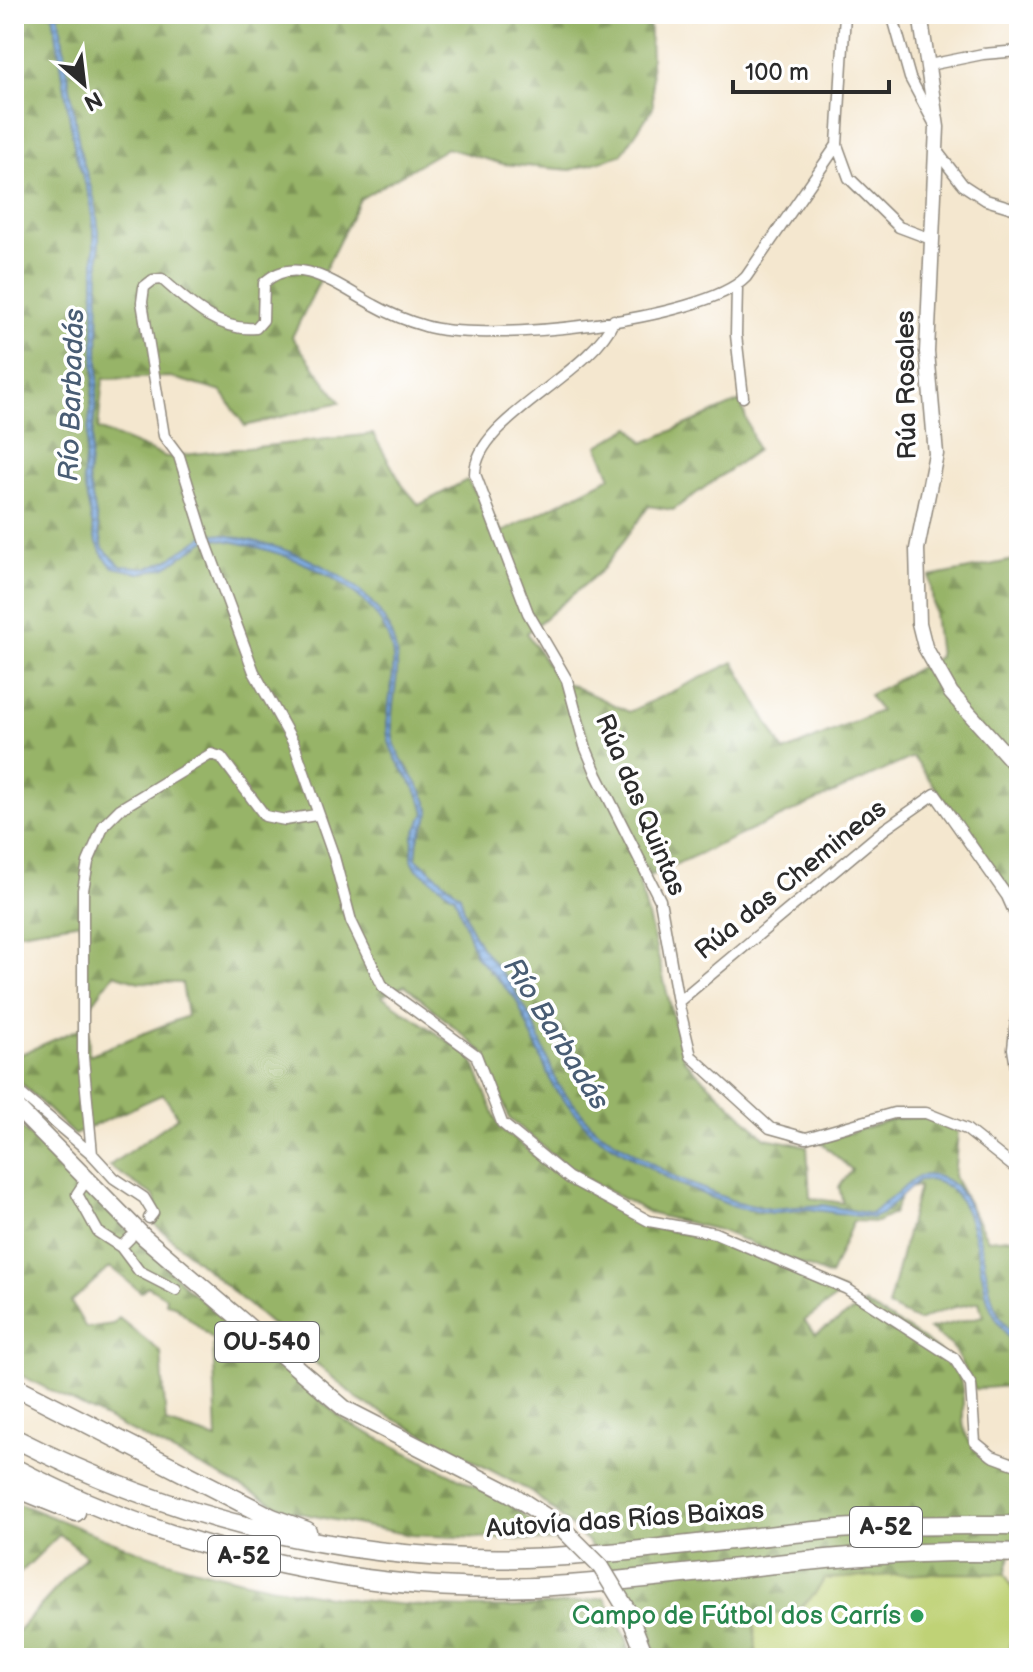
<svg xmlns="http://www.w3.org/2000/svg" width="1033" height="1672" font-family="'Balsamiq Sans',sans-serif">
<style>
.forest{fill:url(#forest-firs);stroke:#617049;stroke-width:2;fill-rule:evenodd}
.green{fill:#bfd276;stroke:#757e50;stroke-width:2}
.water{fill:url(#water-rules);stroke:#506a86;stroke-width:2}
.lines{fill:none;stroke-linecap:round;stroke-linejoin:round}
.street-casing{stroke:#90897d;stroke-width:13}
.secondary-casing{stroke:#90897d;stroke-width:17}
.primary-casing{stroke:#90897d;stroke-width:19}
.highway-casing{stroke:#90897d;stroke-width:21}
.street{stroke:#fff;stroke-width:10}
.secondary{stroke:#fff;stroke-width:14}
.primary{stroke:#fff;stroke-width:16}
.highway{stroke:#fff;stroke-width:18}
.primary-bridge-casing{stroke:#90897d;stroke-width:19;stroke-linecap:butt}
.primary-bridge{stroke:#fff;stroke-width:16}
.leisure-dot{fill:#2e9e5b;stroke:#fff;stroke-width:3}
.labels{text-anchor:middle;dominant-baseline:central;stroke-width:7;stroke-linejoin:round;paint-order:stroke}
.shield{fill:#fff;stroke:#6b6b6b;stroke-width:2}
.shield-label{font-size:24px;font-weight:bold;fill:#2b2b2b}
.street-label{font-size:26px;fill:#2b2b2b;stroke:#fff}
.leisure-label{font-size:26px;fill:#27864d;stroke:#fff;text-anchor:end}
.water-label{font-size:28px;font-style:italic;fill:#495d74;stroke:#fff}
</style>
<defs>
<pattern id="forest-firs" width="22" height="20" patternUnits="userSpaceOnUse" patternTransform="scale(2)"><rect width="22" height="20" fill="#97b467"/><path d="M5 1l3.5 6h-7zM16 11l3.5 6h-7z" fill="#7b9355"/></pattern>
<pattern id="water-rules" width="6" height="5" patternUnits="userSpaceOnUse" patternTransform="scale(2)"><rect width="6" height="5" fill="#76a8e2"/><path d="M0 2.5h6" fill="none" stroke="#6189b7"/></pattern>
</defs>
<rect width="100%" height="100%" fill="#fff"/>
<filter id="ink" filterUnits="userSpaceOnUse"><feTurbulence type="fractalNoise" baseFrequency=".0125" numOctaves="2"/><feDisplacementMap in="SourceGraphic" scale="16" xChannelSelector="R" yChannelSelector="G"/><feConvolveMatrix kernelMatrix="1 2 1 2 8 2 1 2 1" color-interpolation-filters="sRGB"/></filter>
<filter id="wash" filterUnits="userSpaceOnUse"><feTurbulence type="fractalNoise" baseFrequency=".006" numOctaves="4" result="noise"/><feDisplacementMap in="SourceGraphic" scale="32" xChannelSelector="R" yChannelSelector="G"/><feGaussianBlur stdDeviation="1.8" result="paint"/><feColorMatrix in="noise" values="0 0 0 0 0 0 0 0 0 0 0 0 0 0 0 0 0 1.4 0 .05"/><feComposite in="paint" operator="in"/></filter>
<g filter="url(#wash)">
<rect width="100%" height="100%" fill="#f4e7cf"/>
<path class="forest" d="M14,14H649L653,108L621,155L571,170L503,164L447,148L360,199L292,337L340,402L245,426L222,392L170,377L103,379L98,429L166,457L373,434L403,486L419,505L467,480L503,532L611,477L598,446L631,427L644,443L740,401L757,450L673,510L649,506L603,569L527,633L556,678L629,712L734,662L784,752L880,711L869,695L939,657L930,577L1019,559V903L913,757L639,881L684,1060L765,1138L807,1146L810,1198L843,1203L839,1187L852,1170L820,1142L894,1119L926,1117L958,1132L954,1177L988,1240L1019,1237V1385L975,1389L952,1346L929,1329L983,1316L979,1302L947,1309L918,1321L888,1307L919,1186L904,1189L893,1214L877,1222L853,1221L830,1276L719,1230L652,1214L574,1173L510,1119L483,1052L405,985L382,996L471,1057L499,1127L544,1163L638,1224L717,1240L844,1292L804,1321L816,1334L865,1304C891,1320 946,1347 958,1374C964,1388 963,1402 963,1417C963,1452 991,1460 1019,1472V1524L1005,1574L939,1573L824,1579C809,1610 785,1617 753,1613L757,1658H657L650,1636L628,1596L587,1541L563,1519L532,1492L360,1401L152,1222L158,1211L154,1196L109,1166L178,1117L163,1094L74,1135L14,1076V1057L81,1028L88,1029L89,1055L187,1016L182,983L139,982L114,974L88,1009L81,922L14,933Z
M14,1120L188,1289L346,1422L508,1503L557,1541L410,1535L289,1511L14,1372ZM110,1267L141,1292L147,1286L166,1297V1303L174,1305L213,1339L217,1439L166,1423L161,1352L119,1318L113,1324L86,1328L71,1302Z
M14,1502C74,1525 134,1553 196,1569C321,1602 477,1620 605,1598L626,1637L632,1658H14V1635L86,1556L60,1534L14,1579Z"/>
<path class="green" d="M939,1573L1005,1574C1023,1601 1016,1628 1006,1658H757L753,1613C785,1617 809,1610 824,1579Z"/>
<path class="water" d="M53,14H58L60,23L80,151L94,198L99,232L98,380L88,479L103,548L121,566L148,568L168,560L208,533C276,541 382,573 396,652C401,680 388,708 393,737C398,765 425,785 430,813L418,839L416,858L460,895L468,923L481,947L512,986L532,1020L558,1085L595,1129L676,1178L738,1203L771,1209L823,1205L871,1214L918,1176C983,1165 980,1270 995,1307C1002,1324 1019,1336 1019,1355C1011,1338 997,1324 990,1306C976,1271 979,1174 919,1180L882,1214L872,1218L809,1209L771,1213L737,1208L674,1182L592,1133L554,1088L516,999L476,956L455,897L417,869L412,860L413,837L425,813C420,787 396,768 389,742C382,713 396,686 393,657C384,581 272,545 209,538L166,567L140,573L113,567L103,556L95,538L83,479L94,376V231L90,199L75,152Z"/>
</g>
<g filter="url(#ink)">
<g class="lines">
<defs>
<path id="street" d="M845,14L837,145L849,178L899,227L931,239
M892,14L910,78L934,123
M929,65L983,54L1019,51
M837,145L746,277C704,321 482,344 425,326C407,321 390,314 374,305C341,288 297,251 264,283L263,320L256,328C219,332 188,302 162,279L153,280L144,287L142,302L164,436L179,456L206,543L254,672L294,744L334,857L351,921L383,987L476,1055L502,1123L569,1178L649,1221L715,1233L847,1289L954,1358L971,1385L975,1442L992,1456L1019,1466
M936,150L963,185L986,200L1019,210
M737,286L736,335L743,397
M614,320C591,375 475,419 475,474L528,613L567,680L585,746L597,775L660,900L678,1002L691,1056L770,1128L806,1138L894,1113H926L966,1129L1019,1171
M1019,993L1013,1049L1019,1085
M678,1002L885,829L935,794L1007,896L1019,923
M14,1099L21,1094L92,1154
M87,1179L77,1194L98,1232L121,1247L139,1271L176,1290
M149,1218L153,1213L144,1198L114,1178L92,1154L83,1057V890L88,862L104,825L120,809L211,754L221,757L265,816L285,820L316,815
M121,1247L130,1238
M1014,1658L1019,1640"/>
<path id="secondary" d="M920,14L937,127L927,352L936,454L917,549L919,623L925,647L951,693L1019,769"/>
<path id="primary" d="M14,1105L144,1237L345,1409L511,1494L560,1526
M627,1610L646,1658"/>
<path id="highway" d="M14,1386L272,1518L307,1531
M14,1438C172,1519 347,1563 525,1558C626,1555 726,1539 826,1530C890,1524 955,1525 1019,1525
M14,1468C180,1554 380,1600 568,1585C719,1574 867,1546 1019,1553
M14,1487L76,1512"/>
</defs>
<use href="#street" class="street-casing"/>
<use href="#secondary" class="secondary-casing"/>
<use href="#primary" class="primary-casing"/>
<use href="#highway" class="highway-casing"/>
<use href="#street" class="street"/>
<use href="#secondary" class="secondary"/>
<use href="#primary" class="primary"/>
<use href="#highway" class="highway"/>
<defs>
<path id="primary-bridge" d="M560,1526L601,1567L627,1610"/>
</defs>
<use href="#primary-bridge" class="primary-bridge-casing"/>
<use href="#primary-bridge" class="primary-bridge"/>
</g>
</g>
<circle class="leisure-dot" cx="917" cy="1616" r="8"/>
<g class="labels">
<g class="shield">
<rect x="215" y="1322" width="104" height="40" rx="6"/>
<rect x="850" y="1507" width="72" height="40" rx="6"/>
<rect x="208" y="1536" width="72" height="40" rx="6"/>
</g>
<g class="shield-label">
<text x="267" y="1342">OU-540</text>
<text x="886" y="1527">A-52</text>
<text x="244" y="1556">A-52</text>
</g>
<g class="street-label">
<text transform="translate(907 385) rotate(-91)">Rúa Rosales</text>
<text transform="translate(640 805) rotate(67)">Rúa das Quintas</text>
<text transform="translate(791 880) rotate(-39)">Rúa das Chemineas</text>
<text transform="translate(625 1520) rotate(-4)">Autovía das Rías Baixas</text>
</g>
<g class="leisure-label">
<text x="901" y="1616">Campo de Fútbol dos Carrís</text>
</g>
<g class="water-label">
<text transform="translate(72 395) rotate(-88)">Río Barbadás</text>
<text transform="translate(556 1034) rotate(58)">Río Barbadás</text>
</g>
</g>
<rect width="1033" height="1672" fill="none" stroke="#fff" stroke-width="48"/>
<g transform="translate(84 84) rotate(152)" stroke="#ffffff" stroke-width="6" paint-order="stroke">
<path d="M0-6L14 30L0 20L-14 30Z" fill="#2b2b2b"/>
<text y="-12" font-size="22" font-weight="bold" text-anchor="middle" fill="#2b2b2b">N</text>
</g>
<path d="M733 80v12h156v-12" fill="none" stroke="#2b2b2b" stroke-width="4"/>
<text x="745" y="80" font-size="24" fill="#2b2b2b" stroke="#ffffff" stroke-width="6" paint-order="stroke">100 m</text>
</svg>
